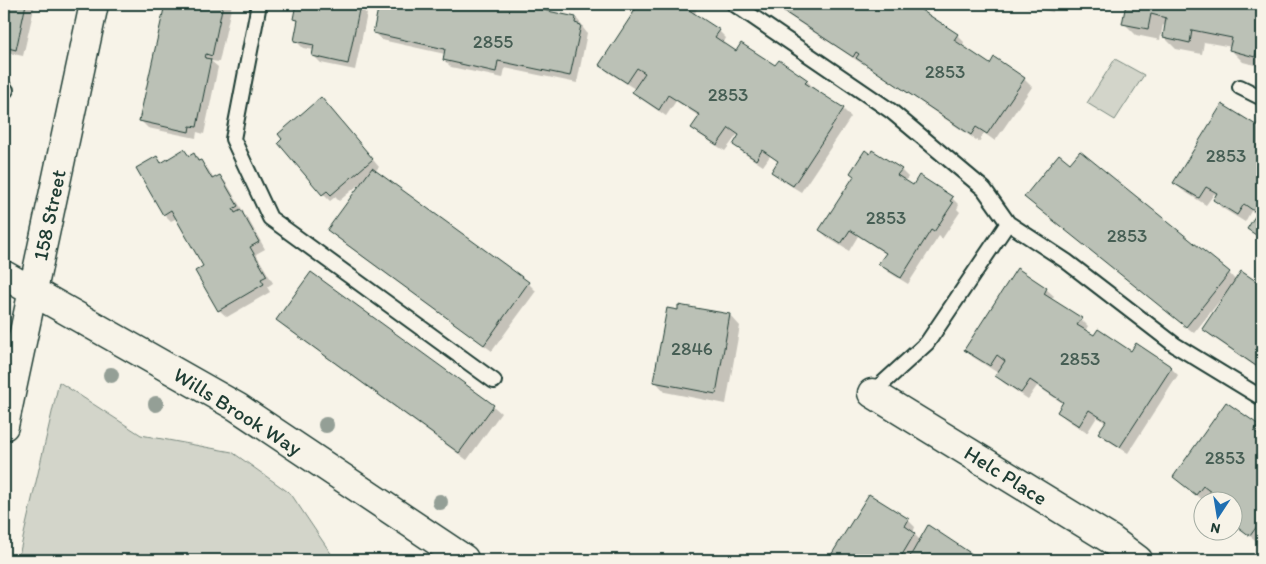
<svg xmlns="http://www.w3.org/2000/svg" width="1266" height="564" font-family="Itim,sans-serif">
<style>
.green{fill:#d3d5ca;stroke:#79897f}
.shadow{fill:#0003}
.building{fill:#bbc1b6;stroke:#1f3d34}
.lines{fill:none;stroke-linecap:round;stroke-linejoin:round}
.lane-casing{stroke:#1f3d34;stroke-width:18}
.street-casing{stroke:#1f3d34;stroke-width:31}
.lane{stroke:#f7f3e8;stroke-width:14}
.street{stroke:#f7f3e8;stroke-width:28}
.tree{fill:#949f96}
.labels{text-anchor:middle;dominant-baseline:central;stroke-width:4;stroke-linejoin:round;paint-order:stroke}
.number-label{font-size:19px;fill:#465e54}
.street-label{font-size:21px;fill:#1f3d34;stroke:#f7f3e8}
</style>
<rect width="100%" height="100%" fill="#f7f3e8"/>
<filter id="ink" filterUnits="userSpaceOnUse"><feTurbulence type="fractalNoise" baseFrequency=".02" numOctaves="2"/><feDisplacementMap in="SourceGraphic" scale="10" xChannelSelector="R" yChannelSelector="G"/><feConvolveMatrix kernelMatrix="1 2 1 2 8 2 1 2 1" color-interpolation-filters="sRGB"/></filter>
<g filter="url(#ink)">
<path class="green" d="M1115,59L1144,75L1115,120L1087,103Z
M59,382L141,435L232,452L291,494L332,555L328,560H18Z"/>
<path class="shadow" d="M4,4H35L23,56L4,52Z
M166,4H232L219,62L211,61L218,67L204,134L197,132L196,138L148,128L141,121Z
M298,4H355L367,14L355,70L321,63L314,56V50L303,48L295,40L299,22L295,18Z
M380,4H509L576,18L583,26V28L587,33L577,83L505,68L503,78L451,67L444,60L445,54L382,40L374,33Z
M641,4H692L697,9L694,15L719,31L726,38L723,44L737,53L807,81L814,88L813,90L843,109L851,117L801,192L780,179L773,172L779,162L770,156L763,166L742,152L734,145L740,136L737,135L725,151L700,135L693,128L700,117L676,101L666,116L641,99L633,92L635,89L608,72L601,65Z
M777,4H909L957,35L964,42L962,47L990,66L994,59L1024,79L1032,87L995,141L984,133L979,142L862,62L861,63L783,12L776,5Z
M1025,4H1055L1053,12L1028,7Z
M1127,4H1262V67L1243,62L1231,50L1232,47L1204,42L1202,54L1176,49L1164,37L1166,26L1163,25L1160,40L1136,35L1124,23Z
M328,106L379,167L375,171L528,283L536,291L492,351L336,237L329,230L363,181L339,201L335,197L330,201L323,194Z
M1262,128V240L1249,229L1258,214L1251,211L1245,222L1222,208L1214,200L1217,195L1214,194L1206,205L1182,190L1175,183Z
M184,150L190,156L193,155L208,169L214,179L220,176L227,184L244,213L243,214L248,219L265,249L256,254L273,283L267,287L270,292L227,317L219,310L205,267L177,218L171,221L164,214L157,158L162,163Z
M1071,164L1229,273L1236,281L1242,273L1262,287V371L1211,336L1204,329L1224,299L1222,298L1194,333L1033,204Z
M901,170L908,177L905,182L913,186L952,198L959,205L957,209L960,212L942,239L939,236L908,284L887,271L880,263L886,254L858,236L849,251L828,238L820,230Z
M1046,289L1054,296L1051,300L1081,319L1088,326L1085,331L1131,352L1171,368L1178,375L1128,453L1107,440L1100,433L1106,423L1097,417L1087,433L1066,419L1058,412L1064,404L1037,386L1028,399L1004,383L996,376L998,373L973,357L966,350Z
M730,315L740,326L726,404L665,392L655,381Z
M278,320L493,406L501,413L467,460L285,327Z
M1258,426L1262,430V536L1258,542L1234,524V502H1223L1211,492L1204,501L1174,477Z
M869,495L908,520L915,527L913,533L921,541L929,526L978,560H830Z"/>
<path class="building" d="M4,4H26L16,50L4,47Z
M165,4H223L212,56L206,54L205,58L211,59L197,127L190,126L189,132L139,121Z
M296,4L360,5L348,64L312,56L314,45L294,41L298,20L293,19Z
M379,4H515L576,17L575,23L581,25L570,76L498,61L496,72L443,60L445,49L373,33Z
M639,4H689L686,8L720,30L715,37L736,51L741,43L775,65L779,60L808,80L805,83L844,108L793,186L771,172L778,161L762,150L756,160L733,145L739,135L729,128L717,145L691,128L700,115L668,95L659,110L632,92L645,73L637,68L627,83L599,65Z
M775,4H912L958,34L954,40L990,64L994,57L1025,78L987,134L976,127L971,135L856,58L859,54L856,52L853,57L774,5Z
M1126,4H1262V39L1259,38L1255,57L1229,50L1232,38L1192,30L1190,43L1163,37L1166,18L1151,14L1148,29L1122,24Z
M321,97L373,159L331,195L327,191L322,195L278,143L282,139L278,134Z
M1222,104L1261,128L1262,126V239L1247,229L1257,213L1244,204L1237,215L1213,200L1217,193L1206,187L1199,198L1173,183Z
M184,149L189,156L194,153L198,161L201,160L212,179L220,175L238,206L233,209L235,213L241,210L259,242L250,247L267,276L261,279L264,284L218,311L195,271L203,266L171,210L163,215L136,168L157,156L161,163Z
M865,150L870,154L872,150L902,169L897,175L913,185L919,175L953,197L950,201L953,203L934,232L931,230L901,278L878,264L886,253L850,230L841,244L819,230L854,176L850,173Z
M1080,151L1230,272L1186,327L1024,197L1059,154L1070,163Z
M372,168L529,282L484,345L327,230Z
M1017,268L1047,288L1044,294L1082,318L1077,325L1094,335L1098,329L1131,351L1136,343L1172,367L1120,447L1098,433L1106,421L1089,410L1079,426L1057,412L1063,402L1030,380L1021,393L995,376L1005,361L997,355L990,366L964,350Z
M1241,271L1262,285V370L1202,329Z
M311,272L494,405L459,453L276,320Z
M678,305L730,314L716,394L653,382L667,308L678,310Z
M1226,402L1259,425L1254,431L1262,437V519L1250,536L1234,524V502H1224L1203,486L1196,495L1173,477Z
M869,494L909,519L905,526L915,533L899,560H828Z
M928,525L978,558L977,560H908Z"/>
<g class="lines">
<defs>
<path id="lane" d="M259,4L233,139L270,218L494,381
M734,4L891,111L984,189L1008,223L1066,261L1175,345L1262,398
M1240,87L1262,98
M4,88L6,90
M872,393L927,343L1008,223"/>
<path id="street" d="M4,275L237,407L464,559
M872,393L1110,539L1138,560
M4,426L94,4"/>
</defs>
<use href="#lane" class="lane-casing"/>
<use href="#street" class="street-casing"/>
<use href="#lane" class="lane"/>
<use href="#street" class="street"/>
</g>
<g class="tree">
<circle cx="111" cy="375" r="8"/>
<circle cx="156" cy="404" r="8"/>
<circle cx="326" cy="425" r="8"/>
<circle cx="440" cy="502" r="8"/>
</g>
</g>
<g class="labels">
<g class="number-label">
<text x="493" y="41">2855</text>
<text x="945" y="71">2853</text>
<text x="728" y="94">2853</text>
<text x="1226" y="155">2853</text>
<text x="886" y="217">2853</text>
<text x="1127" y="235">2853</text>
<text x="692" y="348">2846</text>
<text x="1080" y="358">2853</text>
<text x="1225" y="457">2853</text>
</g>
<g class="street-label">
<text transform="translate(49 215) rotate(-78)">158 Street</text>
<text transform="translate(238 411) rotate(32)">Wills Brook Way</text>
<text transform="translate(1006 475) rotate(32)">Helc Place</text>
</g>
</g>
<rect width="1266" height="564" fill="none" stroke="#f7f3e8" stroke-width="20"/>
<rect x="10" y="10" width="1246" height="544" fill="none" stroke="#1f3d34" stroke-width="2" filter="url(#ink)"/>
<g transform="translate(1218 516) rotate(192)"><circle r="24" fill="#f7f3e8" stroke="#a1aaa0"/>
<path d="M0-4L9 19L0 12L-9 19Z" fill="#1f6fb2"/>
<text y="-8" font-size="14" font-weight="bold" text-anchor="middle" fill="#1f3d34">N</text>
</g>
</svg>
